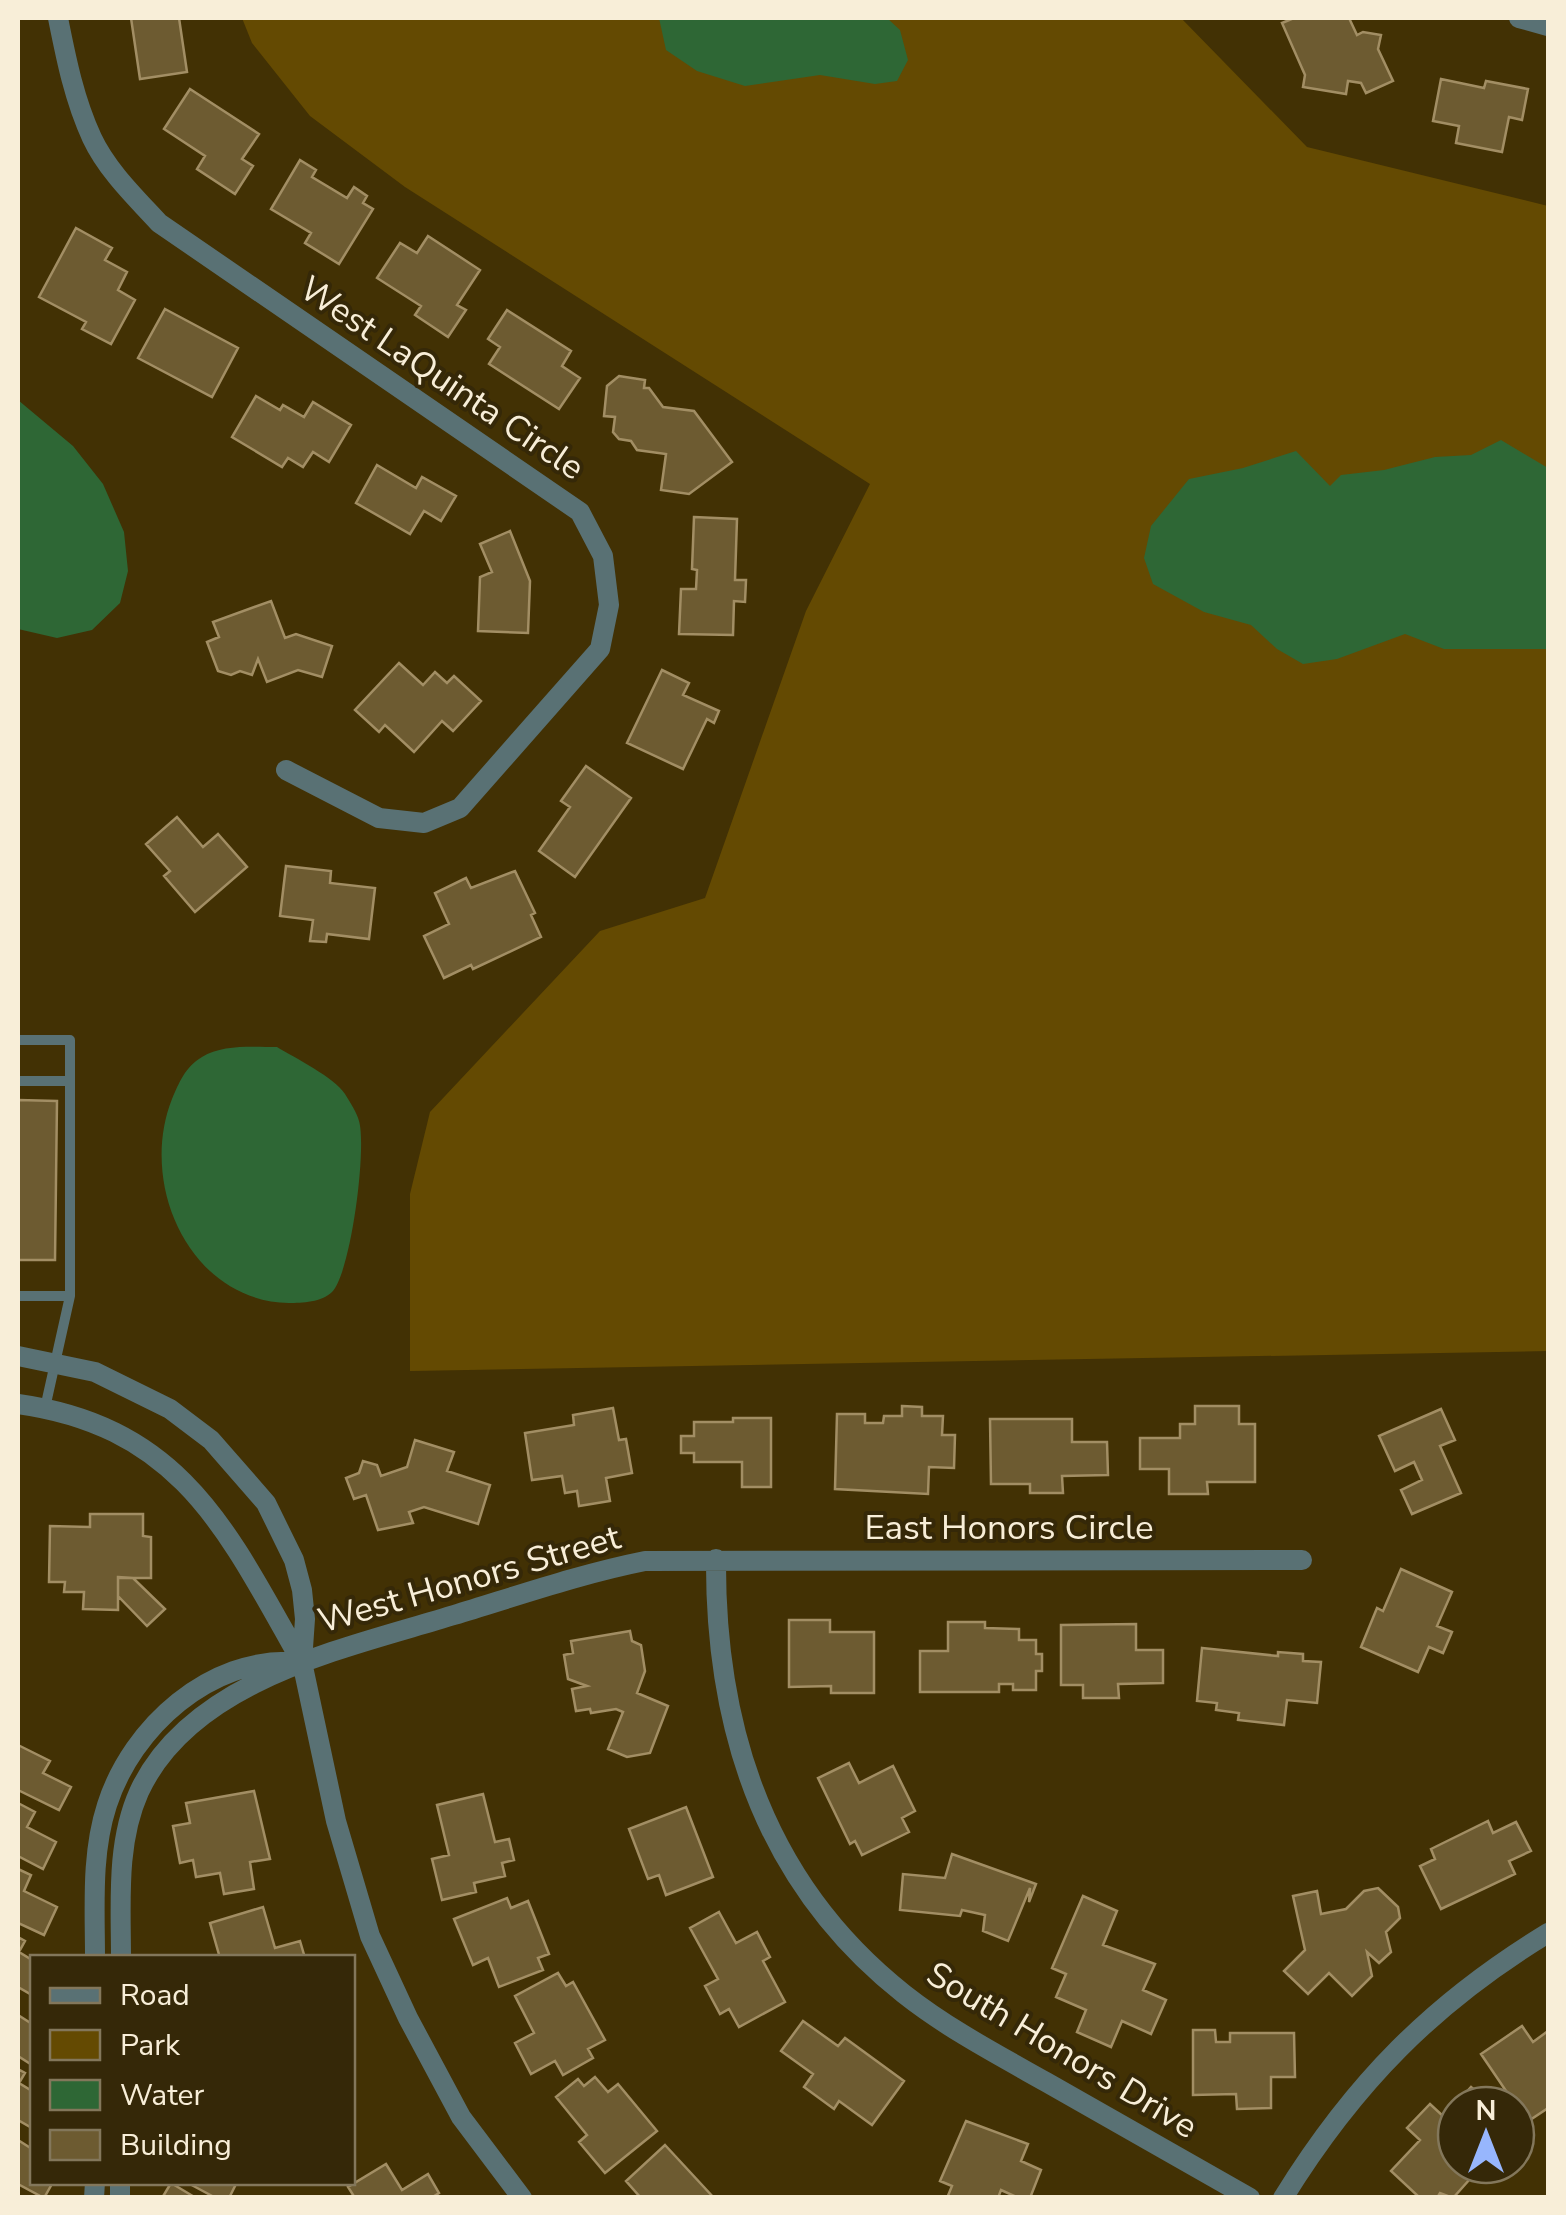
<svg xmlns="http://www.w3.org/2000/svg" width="1566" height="2215" font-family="'Nunito Sans',sans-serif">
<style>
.green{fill:#644a02}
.water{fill:#2e6735}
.building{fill:#6d5b31;stroke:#a28e64;stroke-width:2.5}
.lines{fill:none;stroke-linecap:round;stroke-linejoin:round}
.service{stroke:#597174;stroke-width:10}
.minor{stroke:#597174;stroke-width:20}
.labels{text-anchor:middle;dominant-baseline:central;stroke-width:8;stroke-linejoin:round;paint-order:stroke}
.street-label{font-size:35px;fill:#f8eed8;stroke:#352808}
</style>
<rect width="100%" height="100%" fill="#423104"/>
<path class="green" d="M242,18H1181L1307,147L1548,206V1351L410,1371V1194L430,1112L600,931L705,898L806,611L870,484L405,187L310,116L252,43Z"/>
<path class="water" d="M659,18H887L900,30L908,60L897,81L875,84L820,75L745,86L697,71L666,50Z
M18,400L73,446L103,484L124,532L128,571L120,603L92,630L57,638L18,629Z
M1501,440L1548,468V649H1444L1405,634L1337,659L1303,664L1277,649L1251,625L1204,612L1153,584L1144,558L1151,526L1189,479L1243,468L1296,451L1330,486L1341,475L1384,470L1435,457L1471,455Z
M277,1047C295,1058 334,1077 345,1094C350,1102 357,1113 359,1121C367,1148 351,1273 332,1292C322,1302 302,1303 289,1303C190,1301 138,1185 172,1099C179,1083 185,1067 202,1057C222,1044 254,1047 277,1047Z"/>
<path class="building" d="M131,18H179L187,72L140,79Z
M1294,18H1349L1357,35L1363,32L1381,35L1378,49L1393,81L1366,93L1361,83L1348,81L1346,94L1303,87L1305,75L1282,23Z
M1441,79L1484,88L1486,81L1528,89L1522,120L1509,117L1502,152L1456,143L1459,126L1433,121Z
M190,89L259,134L242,159L253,166L235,194L197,169L205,156L164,129Z
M300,160L316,170L312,177L347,198L354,187L367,196L363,203L373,209L339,264L305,243L311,233L271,209Z
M76,228L112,248L105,260L127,272L118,290L135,300L111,344L82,329L86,322L39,297Z
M428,236L480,270L457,305L466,310L448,337L415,315L421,306L377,278L400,243L417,253Z
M165,309L238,348L212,397L138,358Z
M507,310L571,351L562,366L580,378L559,409L489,364L500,347L488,339Z
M619,376L645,380L644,388H649L663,407L694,411L732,462L689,494L661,490L666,454L637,450L631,441L619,439L613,432L615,417L604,416L607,386Z
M256,396L280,410L283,405L304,417L313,402L351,425L329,462L313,452L303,467L288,458L282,467L232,437Z
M377,465L416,488L422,477L456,496L441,521L424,511L410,534L356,503Z
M694,517L737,519L735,580H746L745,602L734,601L733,635L679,634L681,589H696L697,570L692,569Z
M510,531L530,581L528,633L478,631L480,577L492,572L480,544Z
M271,601L285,638L296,634L332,646L322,677L298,670L267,682L258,659L252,675L240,671L231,675L218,671L207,642L219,637L213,622Z
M399,663L423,685L435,672L447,683L454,676L481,701L453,731L442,721L414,752L385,725L379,732L355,710Z
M662,670L689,683L683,695L719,711L714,723L707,719L683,769L627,743Z
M586,766L631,798L575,877L539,851L570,807L561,801Z
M177,817L203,847L218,834L247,867L195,912L164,876L170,871L146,844Z
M286,866L331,871L330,883L375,888L369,939L327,934L326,942L310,941L313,920L280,916Z
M515,871L535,913L531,915L541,937L473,969L471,965L444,978L424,936L449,924L435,893L466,878L471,888Z
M18,1100L57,1101L55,1260H18Z
M902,1406L922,1407V1416H943L942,1435H955L954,1468L929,1467L928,1494L835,1489L837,1414H865V1423H883L884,1416H902Z
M1195,1406H1239V1424H1255V1482H1207L1208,1494H1169V1469H1140V1438H1180V1424H1195Z
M613,1408L619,1440L626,1439L632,1473L606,1478L610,1501L579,1506L577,1491L565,1493L562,1476L532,1480L525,1433L574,1425L573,1415Z
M1441,1409L1455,1440L1440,1446L1461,1493L1412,1514L1401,1490L1422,1480L1414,1462L1395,1471L1379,1436Z
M733,1418H771V1487H742V1462H694V1453H681V1436H694V1422H733Z
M990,1419H1072V1442H1107L1108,1475L1062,1476L1063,1493H1030V1484H991Z
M415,1440L454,1452L447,1471L490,1485L478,1524L424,1507L409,1512L413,1523L378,1530L366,1495L354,1499L346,1478L359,1473L363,1461L377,1465L381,1476L407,1467Z
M90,1514H143V1536L151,1537V1578H118V1610L83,1609L84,1592H64L65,1582H49L50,1526L90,1527Z
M1401,1569L1452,1592L1437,1626L1452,1632L1443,1653L1429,1647L1418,1672L1361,1647L1377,1608L1383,1611Z
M118,1577L133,1578L165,1609L147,1626L118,1596Z
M789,1620H830V1632H874V1693H831V1686L789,1687Z
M948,1622H985V1628L1019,1629V1640H1036V1654H1042V1671H1036V1690H1013V1684H999V1692H920V1651H948Z
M1136,1624V1650H1163V1683L1118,1684L1119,1698H1083V1685H1061V1625Z
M630,1631L632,1641L641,1645L645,1671L637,1693L668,1706L650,1753L627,1757L608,1749L623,1712L616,1709L591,1713L590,1709L576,1711L572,1689L587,1686L568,1679L564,1655L573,1653L571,1641Z
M1202,1648L1278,1656V1652L1303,1654V1661L1321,1662L1317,1703L1287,1700L1284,1725L1238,1720L1239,1713L1216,1710L1217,1703L1197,1701Z
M18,1745L50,1761L43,1773L71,1787L59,1810L18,1790Z
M849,1763L859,1783L893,1766L915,1811L902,1818L909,1832L862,1855L855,1841L850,1844L818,1778Z
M254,1791L270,1859L250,1862L254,1889L224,1894L220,1873L196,1877L193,1860L180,1863L173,1826L190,1823L186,1803Z
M483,1794L495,1842L509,1839L514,1860L502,1863L505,1876L474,1883L476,1892L442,1900L432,1859L449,1855L437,1805Z
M18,1803L35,1812L27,1827L56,1842L43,1869L18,1856Z
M686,1807L713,1877L666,1895L659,1875L648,1879L629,1829Z
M1488,1821L1493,1833L1516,1822L1531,1851L1509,1861L1515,1874L1441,1909L1420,1866L1435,1859L1431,1849Z
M952,1854L1036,1884L1029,1902L1030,1888L1008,1941L983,1931L985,1915L962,1910L960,1916L900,1910L903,1874L945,1878Z
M18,1869L31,1875L24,1891L57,1907L44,1935L18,1923Z
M1378,1888L1398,1907L1400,1918L1386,1932L1391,1952L1379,1963L1367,1952L1372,1976L1352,1996L1329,1973L1308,1994L1284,1971L1305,1950L1293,1896L1317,1891L1321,1914L1346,1909L1364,1891Z
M1083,1896L1117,1911L1103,1945L1155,1964L1143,1990L1166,2000L1151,2034L1122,2021L1111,2047L1077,2032L1086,2010L1056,1997L1066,1974L1052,1968Z
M507,1898L511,1908L528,1901L549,1954L538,1958L543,1970L499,1987L488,1958L473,1965L454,1919Z
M263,1907L275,1948L300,1941L305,1958H220L210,1923Z
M719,1912L736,1943L757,1932L770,1957L763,1961L785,2002L739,2027L729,2009L720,2014L705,1986L718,1979L690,1928Z
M18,1937L25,1941L19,1952L32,1960V1995L18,1987Z
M558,1973L566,1986L573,1982L605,2040L588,2049L593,2058L563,2075L555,2061L531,2074L515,2043L534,2033L515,1996Z
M18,2015L32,2024V2065L18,2056Z
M803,2021L838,2046L845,2038L904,2081L872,2125L839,2101L834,2109L804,2087L813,2074L781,2051Z
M1522,2026L1533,2042L1548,2031V2108L1527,2122L1481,2054Z
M1193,2030H1215L1216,2042H1230V2033H1294L1295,2077H1271V2108L1237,2109L1236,2094L1193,2095Z
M18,2069L25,2073L19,2083L32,2091V2128L18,2120Z
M595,2077L608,2092L618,2084L657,2131L605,2173L579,2142L587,2135L556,2097L578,2079L584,2086Z
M1471,2087L1491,2105H1456V2165H1472L1478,2170L1453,2198L1440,2193L1437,2198H1420L1391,2171L1420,2140L1407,2128L1430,2104L1444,2117Z
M966,2121L1028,2144L1021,2161L1041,2170L1030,2198H1019L1001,2190L998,2198H947L952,2186L940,2181Z
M18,2140L32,2149V2182H53L44,2198L18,2184Z
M665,2145L714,2198H641L626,2181Z
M386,2164L402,2190L428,2174L439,2193L431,2198H355L348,2187Z
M186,2182H232L236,2184L229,2198H216Z
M171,2183L196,2198H162Z"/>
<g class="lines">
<path class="service" d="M18,1040H70V1296L45,1408
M18,1081H70
M18,1296H70"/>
<path class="minor" d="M58,18C66,58 74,99 92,138C107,170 135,197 159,223L580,512L603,556L609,605L600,649L460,808L424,823L379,818L286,770
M1519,18L1548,26
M18,1356L95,1372L170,1409L211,1440L266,1503L294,1560L302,1590L305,1619L302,1662L336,1821L370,1936L408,2018L461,2117L522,2198
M18,1404C182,1427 228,1532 301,1661
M716,1559C715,1730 766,1885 904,1994C947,2028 998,2055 1046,2082C1114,2120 1182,2159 1250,2198
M95,1958C95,1907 91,1854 107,1805C132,1727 210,1657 295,1662
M121,1958C121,1903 116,1843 139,1792C191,1679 347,1648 454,1615C517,1596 580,1574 645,1561L1302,1560
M94,2198L95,2182
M120,2198V2182
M1283,2198C1354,2083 1433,2003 1548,1933"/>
</g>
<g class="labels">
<g class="street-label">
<text transform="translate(442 378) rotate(34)">West LaQuinta Circle</text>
<text x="1009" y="1527">East Honors Circle</text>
<text transform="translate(469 1579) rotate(-16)">West Honors Street</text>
<text transform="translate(1062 2050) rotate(31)">South Honors Drive</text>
</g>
</g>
<rect width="1566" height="2215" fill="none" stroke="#f8eed8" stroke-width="40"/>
<rect x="30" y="1955" width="325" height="230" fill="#352808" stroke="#83775b" stroke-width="2.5"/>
<rect x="50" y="1988" width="50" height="15" fill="#597174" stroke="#83775b" stroke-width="2.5"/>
<text x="120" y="2005" font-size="30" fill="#f8eed8">Road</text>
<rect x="50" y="2030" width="50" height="30" fill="#644a02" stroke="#83775b" stroke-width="2.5"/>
<text x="120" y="2055" font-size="30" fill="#f8eed8">Park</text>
<rect x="50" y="2080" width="50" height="30" fill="#2e6735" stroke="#83775b" stroke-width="2.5"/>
<text x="120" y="2105" font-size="30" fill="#f8eed8">Water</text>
<rect x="50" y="2130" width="50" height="30" fill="#6d5b31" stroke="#83775b" stroke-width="2.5"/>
<text x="120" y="2155" font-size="30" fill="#f8eed8">Building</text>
<g transform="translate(1486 2135)"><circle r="48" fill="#352808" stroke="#83775b" stroke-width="2.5"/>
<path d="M0-8L18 38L0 25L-18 38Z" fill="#97b6fd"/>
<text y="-15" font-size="28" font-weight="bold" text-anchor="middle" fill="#f8eed8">N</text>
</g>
</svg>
